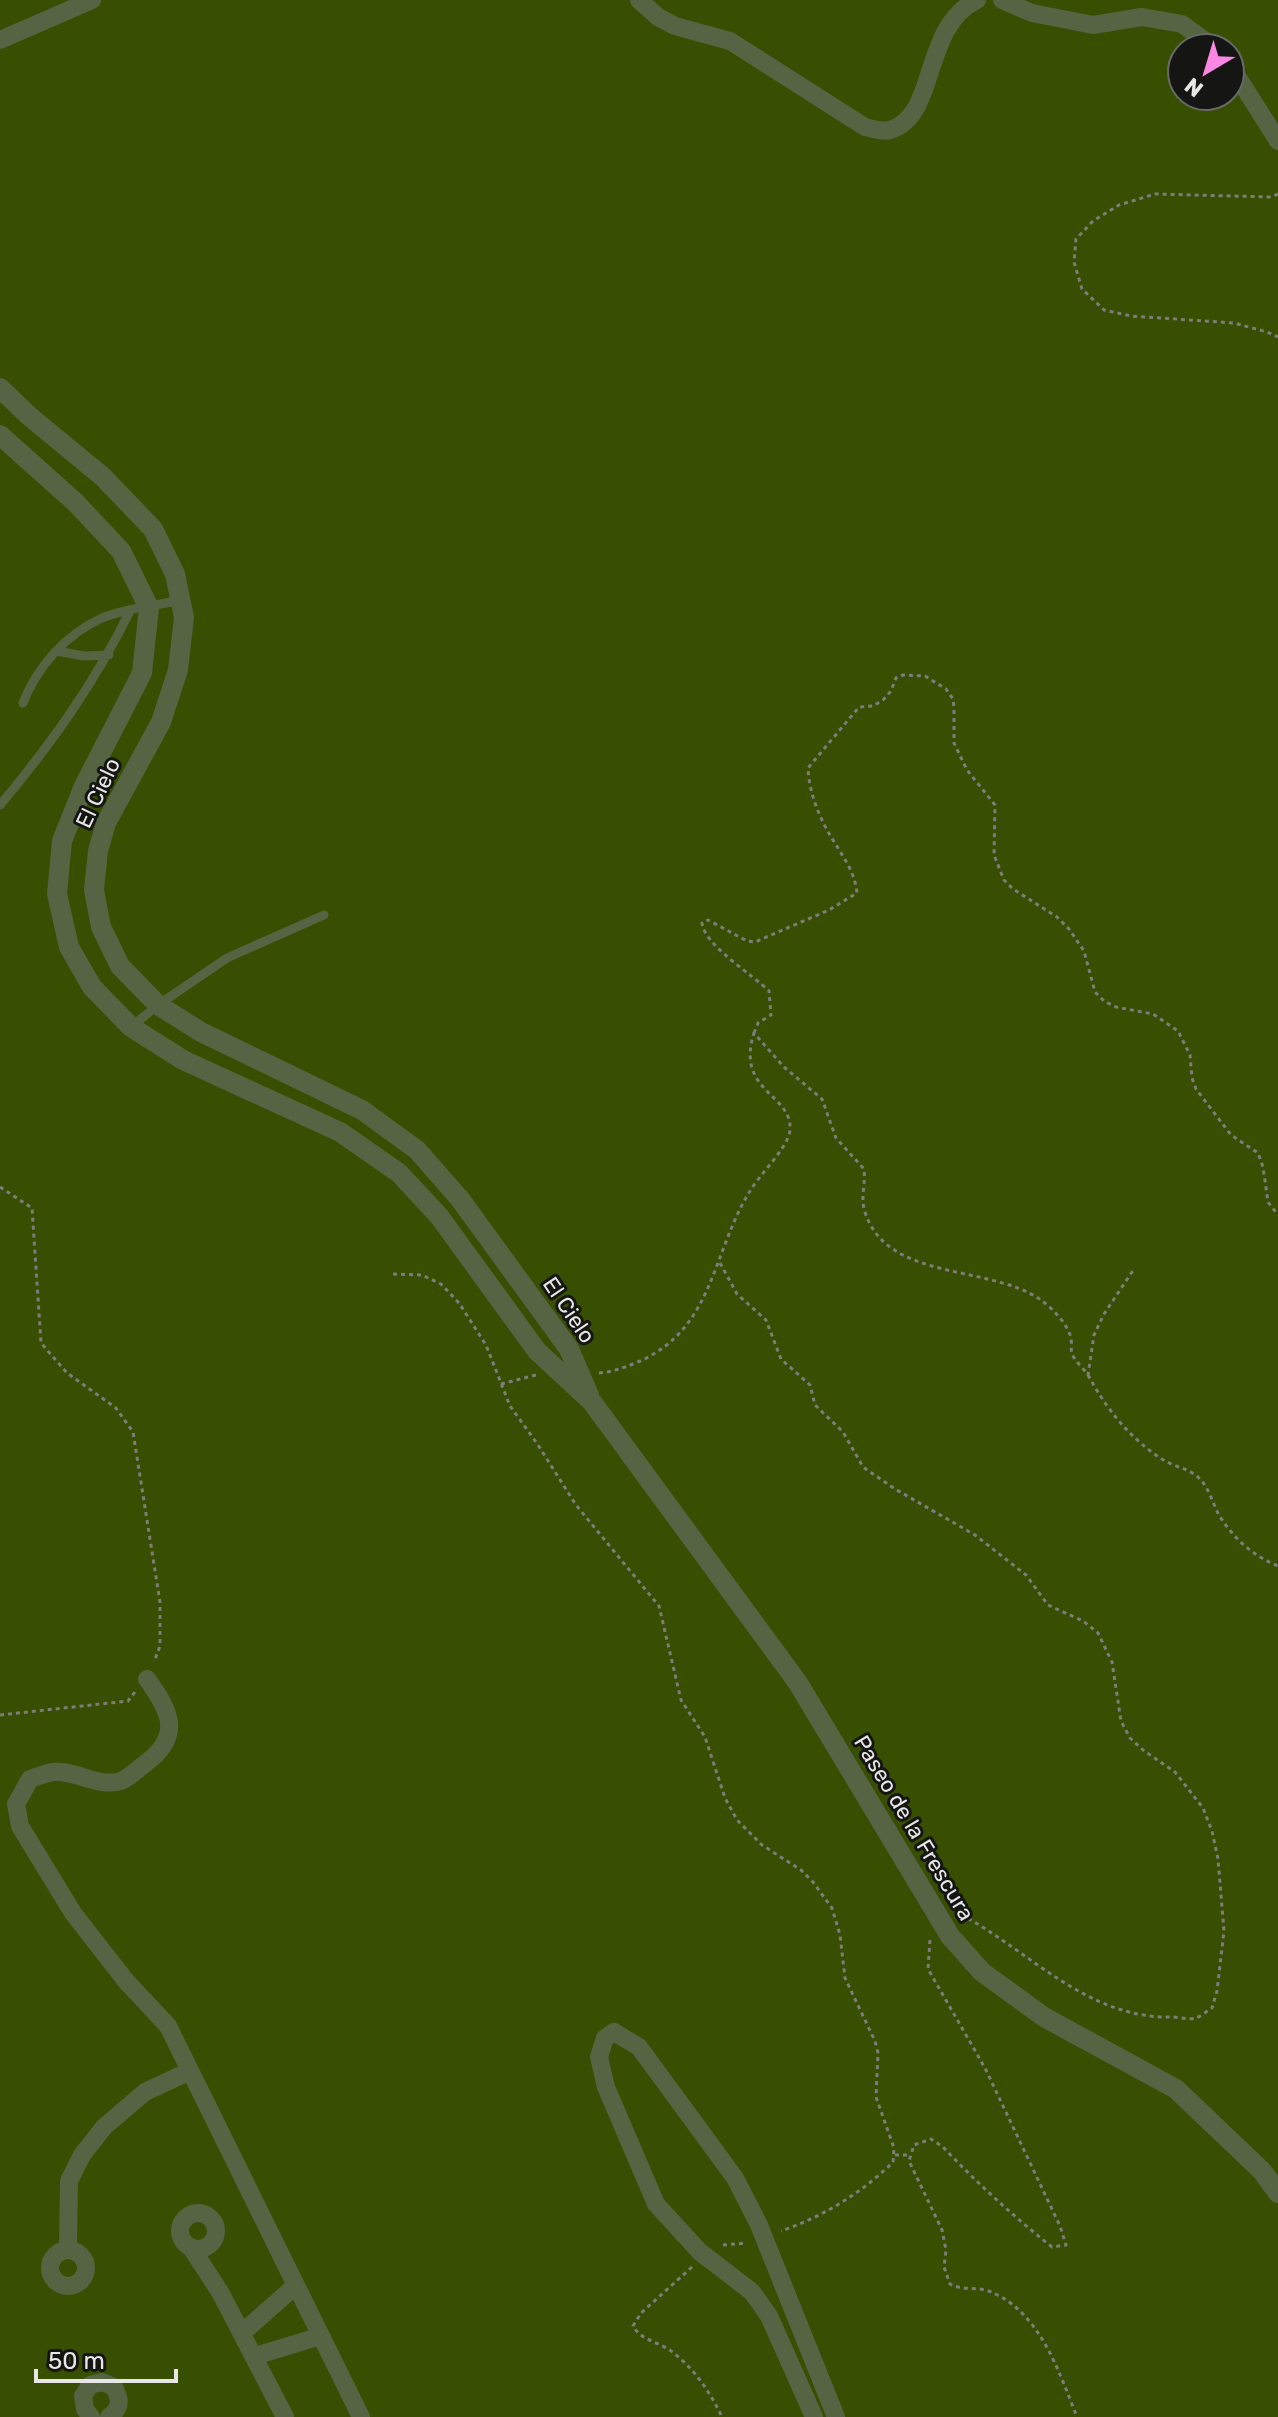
<svg xmlns="http://www.w3.org/2000/svg" width="1278" height="2417" font-family="Rubik,sans-serif">
<style>
.green{fill:#384e00;fill-rule:evenodd}
.lines{fill:none;stroke-linecap:round;stroke-linejoin:round}
.path{stroke:#7d7d7b;stroke-width:3;stroke-dasharray:4 4;stroke-linecap:butt}
.service{stroke:#576443;stroke-width:9}
.minor{stroke:#576443;stroke-width:18}
.tertiary{stroke:#576443;stroke-width:20}
.labels{text-anchor:middle;dominant-baseline:central;stroke-width:6;stroke-linejoin:round;paint-order:stroke}
.street-label{font-size:22px;fill:#e7e7e6;stroke:#151613}
</style>
<rect width="100%" height="100%" fill="#1e1f1c"/>
<path class="green" d="M0,0H1278V2417H0ZM1182,48H1230V96H1182Z"/>
<g class="lines">
<path class="path" d="M1278,194L1271,197L1155,194L1119,205L1093,221L1076,239L1074,262L1082,289L1104,310L1131,316L1234,323L1267,332L1278,337
M754,1033L758,1023L771,1015L769,991C753,975 704,945 702,923L708,920L747,941L755,942L829,910L857,893C855,871 841,854 830,835C818,815 809,791 808,768L859,707L873,706L883,700L891,691L896,678L903,675L925,676L946,689L953,699L954,708V743L967,770L995,805L994,855L1004,880L1013,889L1057,917L1069,929L1084,951L1095,992L1104,1001L1116,1007L1153,1014L1178,1031L1190,1055L1192,1078L1196,1089L1231,1135L1258,1153L1263,1167L1268,1202L1278,1215
M0,1187L32,1208L41,1343L67,1373L116,1408L133,1432L160,1602V1646L154,1662
M720,1263L737,1294L766,1320L781,1359L810,1385L815,1405L843,1432L863,1467L895,1489L975,1535L1026,1575L1048,1605L1083,1621L1098,1633L1112,1662L1121,1721L1130,1738L1143,1750L1175,1772L1203,1808L1212,1831L1218,1859L1224,1931L1217,1991L1212,2008C1207,2011 1201,2016 1196,2018C1189,2020 1178,2017 1171,2017C1088,2019 1029,1951 962,1915
M393,1274L422,1275L441,1284L459,1303L486,1345L510,1406L538,1445L576,1505L659,1606L681,1700L705,1737L725,1798L737,1820L762,1845L801,1870L813,1882L832,1908L840,1935L845,1978L875,2041L878,2053L876,2097L894,2148L893,2162C862,2193 822,2217 781,2231
M599,1373C613,1372 626,1367 640,1361C714,1328 712,1252 750,1191C760,1174 788,1148 790,1130C793,1094 735,1092 754,1033L784,1067L822,1099L836,1138L864,1169C866,1183 860,1198 865,1212C887,1282 990,1264 1041,1300C1053,1309 1067,1323 1071,1338C1072,1344 1070,1351 1073,1356C1077,1363 1084,1369 1088,1375L1094,1335L1104,1314L1134,1269
M1088,1375C1107,1410 1131,1440 1165,1461C1176,1467 1189,1469 1198,1477C1209,1487 1212,1502 1219,1515C1233,1538 1253,1556 1278,1566
M501,1384L536,1375
M0,1715L128,1701L135,1692
M930,1940L928,1969L985,2068L1060,2226L1066,2245L1052,2247C1013,2216 977,2183 943,2147L931,2139L914,2145L909,2161L942,2230L946,2250L944,2267L950,2284C963,2291 977,2286 991,2292C1040,2312 1059,2372 1077,2417
M895,2155H911
M723,2245L747,2243
M692,2267L641,2313L633,2326C642,2342 662,2342 675,2354C696,2371 711,2394 722,2417"/>
<path class="service" d="M56,651L84,656L109,655
M23,703C37,667 66,634 102,618C126,608 155,606 180,600
M0,805C52,743 94,684 130,611
M131,1027L158,1005L227,958L324,915"/>
<path class="minor" d="M639,0L658,17L675,26L730,41L865,127C873,129 883,132 890,130C938,117 921,27 977,0
M1002,0L1032,13L1093,25L1142,17L1182,24L1215,48
M0,40L92,0
M1230,65L1278,141
M147,1679C170,1711 183,1735 146,1763C139,1768 129,1778 121,1781C99,1788 76,1770 53,1772C46,1773 37,1777 30,1779L16,1804L20,1826L73,1913L126,1981L168,2026L361,2417
M180 2231a18 18 0 1 1 36 0a18 18 0 1 1-36 0Z
M68,2249L69,2181L82,2155L104,2127L145,2092L188,2072
M192,2249L220,2292L285,2417
M50 2268a18 18 0 1 1 36 0a18 18 0 1 1-36 0Z
M242,2333L294,2287
M255,2356L321,2336
M91,2417L85,2409L83,2396L90,2385L102,2382L114,2387C121,2400 121,2408 109,2417
M814,2417L769,2316L752,2292L700,2252L656,2204L606,2087L599,2057L605,2038L614,2032L639,2047L735,2178L759,2225L836,2417"/>
<path class="tertiary" d="M0,388L28,415L103,477L153,529L175,574L184,617L178,670L161,722L106,823L98,851L94,890L101,927L120,966L158,1005L201,1032L362,1110L417,1150L460,1199L569,1349L589,1395
M0,435L75,502L121,551L149,608L142,673L84,786L62,841L57,894L69,947L92,987L131,1027L183,1060L340,1132L399,1173L439,1216L537,1351L592,1402L798,1683L950,1936L982,1972L1044,2017L1176,2089L1262,2171L1278,2193"/>
</g>
<g class="labels">
<g class="street-label">
<text transform="translate(98 793) rotate(-65)">El Cielo</text>
<text transform="translate(569 1310) rotate(56)">El Cielo</text>
<text transform="translate(914 1828) rotate(59)">Paseo de la Frescura</text>
</g>
</g>
<g transform="translate(1206 72) rotate(218)"><circle r="38" fill="#151613" stroke="#696a67" stroke-width="2"/>
<path d="M0-6L14 30L0 20L-14 30Z" fill="#fc86e3"/>
<text y="-12" font-size="22" font-weight="bold" text-anchor="middle" fill="#e7e7e6">N</text>
</g>
<path d="M36 2369v12h140v-12" fill="none" stroke="#e7e7e6" stroke-width="4"/>
<text x="48" y="2369" font-size="24" fill="#e7e7e6" stroke="#151613" stroke-width="6" paint-order="stroke">50 m</text>
</svg>
